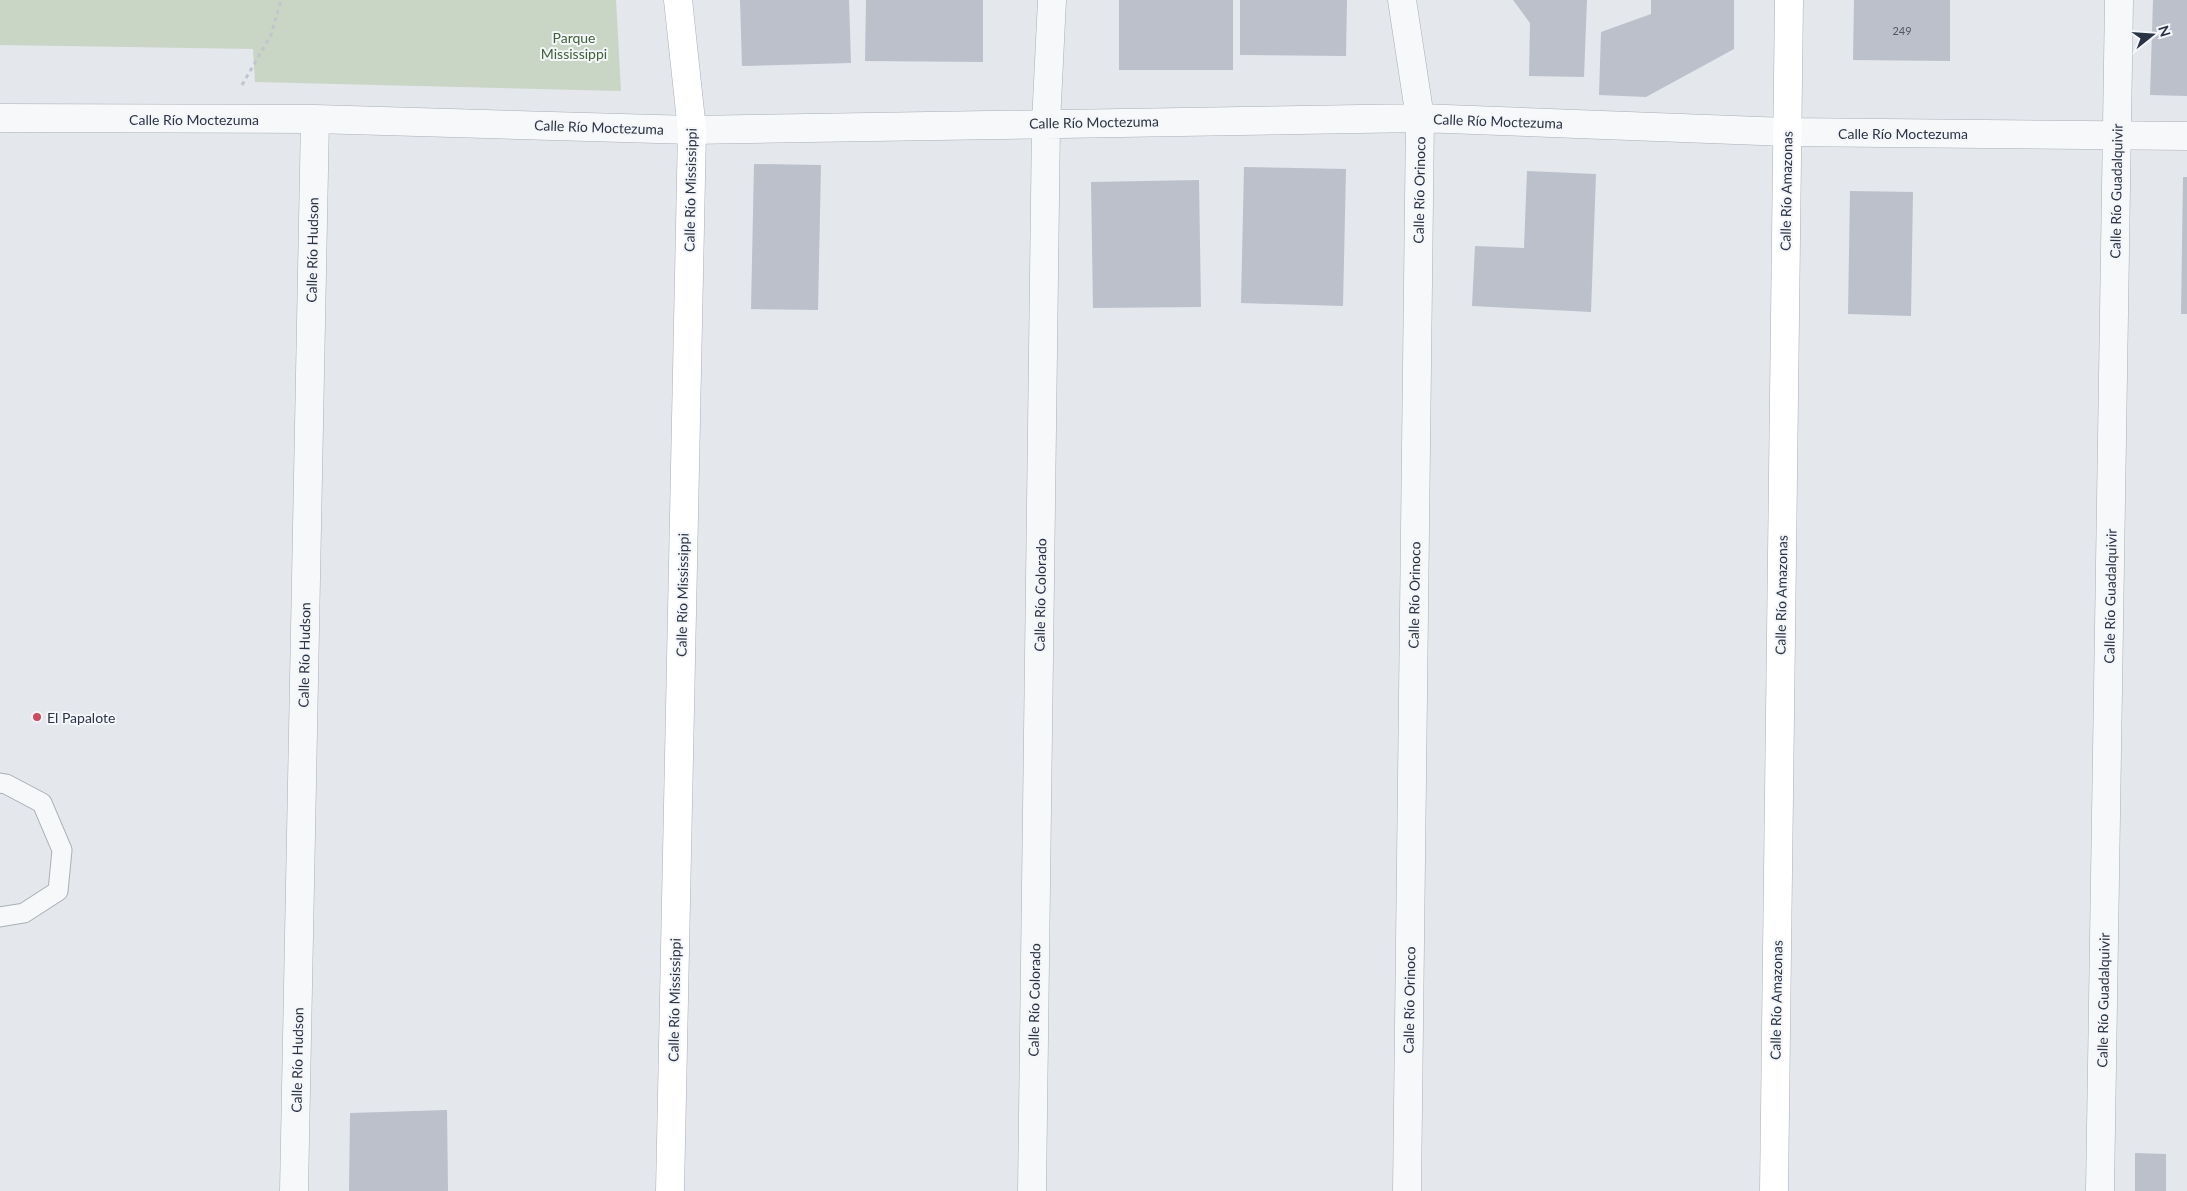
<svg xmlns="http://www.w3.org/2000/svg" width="2187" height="1191" font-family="Lato,sans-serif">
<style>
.green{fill:#c9d6c5}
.building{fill:#bbc0ca}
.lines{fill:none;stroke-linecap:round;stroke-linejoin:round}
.lane-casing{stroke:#a9aeb7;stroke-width:21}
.street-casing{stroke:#a9aeb7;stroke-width:29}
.secondary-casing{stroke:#a9aeb7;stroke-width:29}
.path{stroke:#c2c5cb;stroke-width:3;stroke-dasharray:4 4;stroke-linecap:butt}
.lane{stroke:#f7f8fa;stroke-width:19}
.street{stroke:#f7f8fa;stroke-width:28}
.secondary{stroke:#fff;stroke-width:28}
.poi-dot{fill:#d1495b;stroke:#f4f6f9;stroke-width:2}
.labels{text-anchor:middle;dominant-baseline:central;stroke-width:4;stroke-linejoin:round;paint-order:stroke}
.number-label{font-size:11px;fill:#4f5766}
.park-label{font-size:14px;fill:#3f6138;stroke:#f4f6f9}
.street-label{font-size:14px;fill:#2b3445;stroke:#f4f6f9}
.poi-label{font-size:14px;fill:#2b3445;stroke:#f4f6f9;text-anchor:start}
</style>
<rect width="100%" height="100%" fill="#e4e7ec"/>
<path class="green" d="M0,0H616L621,91L255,82L253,49L0,45Z"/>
<path class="building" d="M740,0H849L851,63L742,66Z
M866,0H983V62L865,61Z
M1119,0H1233V70H1119Z
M1240,0H1347L1346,56L1240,55Z
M1513,0H1587L1584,77L1529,76L1530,23Z
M1651,0H1734V49L1646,97L1599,95L1601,32L1651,14Z
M1854,0H1950V61L1853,60Z
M2153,0H2187V96L2150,95Z
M754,164L821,165L818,310L751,309Z
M1244,167L1346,169L1343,306L1241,303Z
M1527,171L1596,174L1591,312L1472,306L1475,246L1524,248Z
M2183,177H2187V314H2181Z
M1199,180L1201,307L1093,308L1091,182Z
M1850,191L1913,192L1911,316L1848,314Z
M447,1110L448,1191H349L350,1113Z
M2135,1153L2166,1154V1191H2135Z"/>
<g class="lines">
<defs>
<path id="lane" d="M0,783L6,784L42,803L62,850L58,891L24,913L0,917"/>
<path id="street" d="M1402,0L1420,118L1407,1191
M0,118L315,119L692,130L1420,118L1786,132L2187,136
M294,1191L315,119
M1032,1191L1046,123L1052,0
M2100,1191L2119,0"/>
<path id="secondary" d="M670,1191L692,130L678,0
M1774,1191L1789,0"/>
</defs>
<use href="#lane" class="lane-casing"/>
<use href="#street" class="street-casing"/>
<use href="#secondary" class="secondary-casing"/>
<path class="path" d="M242,85L271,35L281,0"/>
<use href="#lane" class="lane"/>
<use href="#street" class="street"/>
<use href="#secondary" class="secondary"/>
</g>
<circle class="poi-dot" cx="37" cy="717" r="5"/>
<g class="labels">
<g class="number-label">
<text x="1902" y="30">249</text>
</g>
<g class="park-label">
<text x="574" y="37">Parque<tspan x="574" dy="16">Mississippi</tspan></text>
</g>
<g class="street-label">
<text x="194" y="119">Calle Río Moctezuma</text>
<text transform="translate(1498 121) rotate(2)">Calle Río Moctezuma</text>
<text transform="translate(1094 122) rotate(-1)">Calle Río Moctezuma</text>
<text transform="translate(599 127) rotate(2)">Calle Río Moctezuma</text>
<text x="1903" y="133">Calle Río Moctezuma</text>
<text transform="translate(690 190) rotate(-89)">Calle Río Mississippi</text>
<text transform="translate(1419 190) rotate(-89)">Calle Río Orinoco</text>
<text transform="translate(1786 191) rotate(-89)">Calle Río Amazonas</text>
<text transform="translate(2116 191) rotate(-89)">Calle Río Guadalquivir</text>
<text transform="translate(312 250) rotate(-89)">Calle Río Hudson</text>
<text transform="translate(682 595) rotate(-89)">Calle Río Mississippi</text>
<text transform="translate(1040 595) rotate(-89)">Calle Río Colorado</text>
<text transform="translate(1414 595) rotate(-89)">Calle Río Orinoco</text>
<text transform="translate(1781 595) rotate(-89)">Calle Río Amazonas</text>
<text transform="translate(2110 596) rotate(-89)">Calle Río Guadalquivir</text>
<text transform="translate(304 655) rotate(-89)">Calle Río Hudson</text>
<text transform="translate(674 1000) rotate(-89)">Calle Río Mississippi</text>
<text transform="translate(1034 1000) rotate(-89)">Calle Río Colorado</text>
<text transform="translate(1409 1000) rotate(-89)">Calle Río Orinoco</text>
<text transform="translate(1776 1000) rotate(-89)">Calle Río Amazonas</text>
<text transform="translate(2103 1000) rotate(-89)">Calle Río Guadalquivir</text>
<text transform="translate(297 1060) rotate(-89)">Calle Río Hudson</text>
</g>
<g class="poi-label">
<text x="47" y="717">El Papalote</text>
</g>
</g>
<g transform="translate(2152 35) rotate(73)" stroke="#f4f6f9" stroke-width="4" paint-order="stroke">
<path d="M0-4L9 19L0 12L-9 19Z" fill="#2b3445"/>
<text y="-8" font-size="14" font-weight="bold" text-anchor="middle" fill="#2b3445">N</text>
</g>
</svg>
